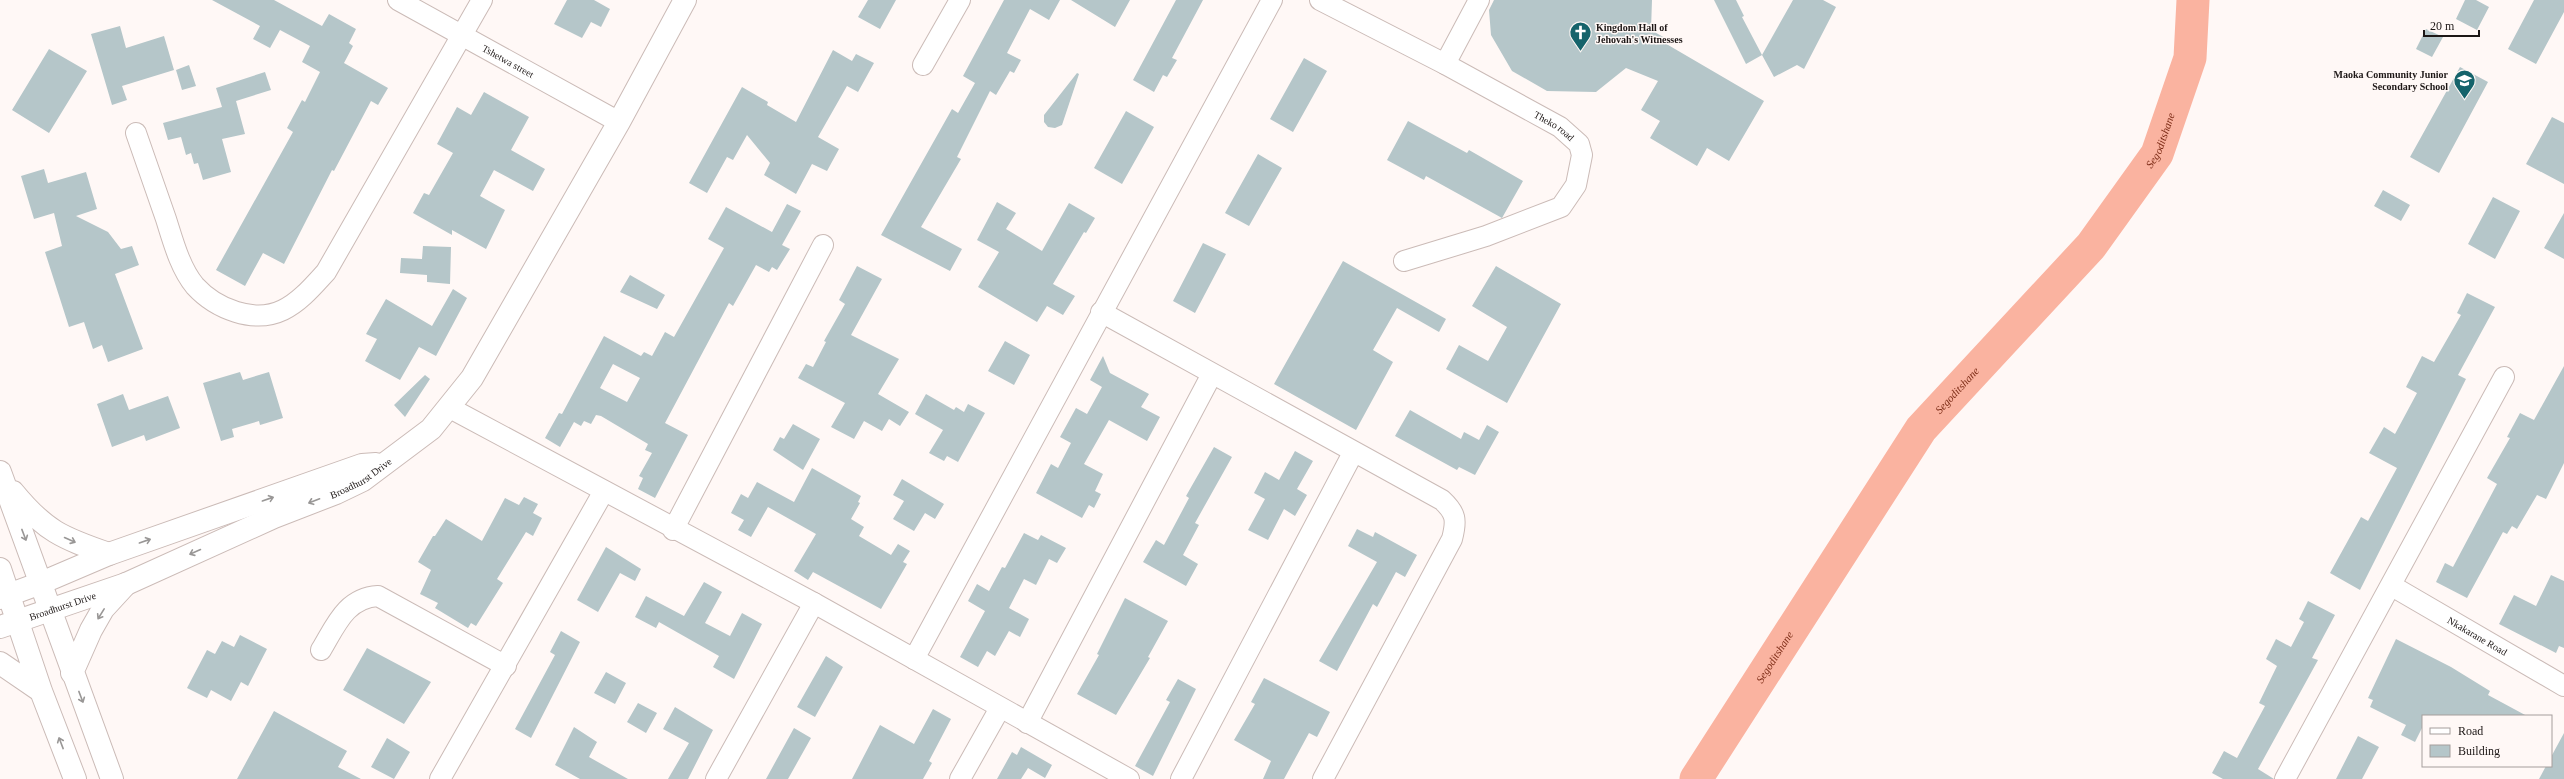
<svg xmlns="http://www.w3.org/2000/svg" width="2564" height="779" font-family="'Times New Roman',serif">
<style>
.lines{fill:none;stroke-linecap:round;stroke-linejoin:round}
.river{stroke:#fab3a0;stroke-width:33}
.building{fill:#b5c6c9;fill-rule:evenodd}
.street-casing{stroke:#cbbbb7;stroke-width:22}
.secondary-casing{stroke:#cbbbb7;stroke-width:24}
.primary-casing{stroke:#cbbbb7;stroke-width:24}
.street{stroke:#fff;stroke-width:20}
.secondary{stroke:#fff;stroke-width:22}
.primary{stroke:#fff;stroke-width:22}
.oneway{stroke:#999796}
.labels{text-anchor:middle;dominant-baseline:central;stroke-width:3;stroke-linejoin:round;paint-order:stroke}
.poi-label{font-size:10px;font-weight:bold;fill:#1d1716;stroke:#fff8f6;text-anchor:start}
.street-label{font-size:10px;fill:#1d1716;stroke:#fff8f6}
.water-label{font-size:11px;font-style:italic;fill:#7e2d17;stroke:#fff8f6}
</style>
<rect width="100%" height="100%" fill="#fff8f6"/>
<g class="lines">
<path class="river" id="s1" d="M1696,779L1921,429L2091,246L2157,154L2190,58L2193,0"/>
</g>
<path class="building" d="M212,0H274L322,26L329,14L356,29L349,43L353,46L344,63L388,88L378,105L371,101L334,171L332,170L284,264L263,253L245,286L216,270L293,132L287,128L302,100L305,102L320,72L302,62L310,46L280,30L270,48L253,39L260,26Z
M567,0H594L610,9L601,27L591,22L582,38L554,24Z
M868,0H896L880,29L858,17Z
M1004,0H1060L1049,20L1030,9L1007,53L1021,60L1014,73L1010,71L996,95L990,91L957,157L961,159L921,227L962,249L950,271L881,235L952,109L958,113L975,83L963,76Z
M1071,0H1130L1115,27Z
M1176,0H1203L1172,58L1177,60L1167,77L1163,75L1154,92L1133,80Z
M1494,0H1652L1651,30L1665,38L1663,42L1764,101L1729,161L1707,148L1697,166L1650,138L1660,121L1641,110L1658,81L1626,68L1596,92L1547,91L1512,71L1491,35L1489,10Z
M1714,0H1736L1744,16L1742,17L1762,55L1746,64Z
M1793,0H1823L1836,7L1804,69L1797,65L1774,77L1762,55Z
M2465,0H2476L2489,7L2477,30L2456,19Z
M2534,0H2564V12L2536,64L2508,49Z
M120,26L126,48L164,36L174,70L122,86L127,100L112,105L91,34Z
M2426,29L2443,37L2432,57L2416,49Z
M49,49L87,71L49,133L12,110Z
M833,50L852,61L856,54L874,63L858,92L847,86L818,137L839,149L827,171L812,164L796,194L764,175L770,163L747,135L733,160L727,157L707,193L689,183L742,87L768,102L767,105L796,122Z
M1304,58L1327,71L1293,132L1270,119Z
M189,65L196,86L182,90L176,70Z
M2460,67L2488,82L2439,173L2410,157Z
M265,72L271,90L236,101L245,134L222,139L231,172L203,180L198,163L194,164L191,153L186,155L181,137L168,140L163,123L222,107L216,88Z
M1077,73L1079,74L1062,125L1055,128L1048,127L1044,122V115Z
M484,92L529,117L511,150L545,169L533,191L494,170L480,196L505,210L486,249L452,230V235L413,213L424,193L429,195L453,153L437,144L457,107L471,115Z
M1126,111L1154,127L1122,184L1094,168Z
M2552,117L2564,123V184L2526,164Z
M1408,121L1467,153L1469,150L1523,181L1502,218L1426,176L1424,180L1387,160Z
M1258,154L1282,168L1249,226L1225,213Z
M44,169L48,183L86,172L97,209L76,216L108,232L121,249L132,246L139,265L115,274L143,349L108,362L102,345L93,349L84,322L69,327L45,252L62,246L54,213L34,219L21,176Z
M2383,190L2410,205L2401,221L2374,206Z
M2493,197L2520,211L2495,259L2468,244Z
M997,202L1016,213L1006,229L1042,251L1069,203L1095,218L1086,233L1084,232L1053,284L1075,296L1063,315L1047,306L1037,322L978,287L999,252L977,240Z
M787,204L801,211L782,245L790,249L777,270L772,267L769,272L756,265L733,306L729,303L665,423L688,435L655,498L638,489L643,478L639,476L652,453L645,450L648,444L601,416L596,415L591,424L584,421L581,426L574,422L560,447L545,438L559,413L562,414L604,336L641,356L644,352L652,356L665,332L674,337L724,248L708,239L726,207L772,232ZM613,364L640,378L627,402L600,388Z
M2564,213V259L2544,248Z
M1203,243L1226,254L1195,313L1173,301Z
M423,246L451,247L450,284L427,282V275L400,273L401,258L422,259Z
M1343,261L1446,319L1439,332L1397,308L1373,350L1393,362L1356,430L1274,384Z
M857,266L882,279L851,335L899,359L878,394L909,412L900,426L889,419L882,431L864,421L854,439L831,427L845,403L798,378L806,364L813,367L826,342L824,341L845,304L839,300Z
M1496,266L1561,304L1507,403L1446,369L1459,345L1488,361L1507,327L1472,306Z
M630,275L665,295L657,309L620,292Z
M453,289L467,298L436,356L419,347L400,380L365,361L377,339L366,334L386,299L432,326Z
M2467,293L2495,307L2458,375L2466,379L2360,590L2330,573L2361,517L2368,521L2397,468L2369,453L2384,427L2395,434L2417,393L2406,387L2422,356L2434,362L2461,315L2457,313Z
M1005,341L1030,355L1014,385L988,371Z
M1103,356L1110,373L1149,394L1141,407L1160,417L1147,441L1109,420L1084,464L1103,474L1095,491L1101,494L1094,508L1089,505L1082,518L1036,493L1051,464L1058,468L1071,443L1060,437L1076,408L1087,414L1102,387L1090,380Z
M2564,366V463L2546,499L2537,495L2517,529L2512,526L2507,534L2503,532L2467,598L2436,582L2445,563L2453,567L2497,484L2487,478L2510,438L2507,437L2520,413L2534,420Z
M240,372L243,380L269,372L283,418L260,425L259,421L232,429L234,437L221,441L203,383Z
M425,375L430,379L405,417L394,405Z
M123,394L129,410L168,396L180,428L146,441L144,435L112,447L97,404Z
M926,394L954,410L956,407L964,412L968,404L985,413L958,462L947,456L944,461L929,453L943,430L915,414Z
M1410,410L1461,439L1464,432L1479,440L1487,425L1499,432L1475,475L1459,467L1457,470L1395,436Z
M793,424L820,439L803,470L773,450L780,437L784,439Z
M1214,447L1232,457L1195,523L1199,525L1183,555L1198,564L1186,586L1143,562L1156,540L1164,545L1189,498L1186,496Z
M1295,451L1313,461L1297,489L1307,495L1295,516L1284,509L1268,540L1248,530L1265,499L1254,493L1265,472L1279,480Z
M812,468L861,496L858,502L860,503L851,519L864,527L859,536L891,555L898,544L910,551L903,562L907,564L881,609L813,572L808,580L794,571L816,534L768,507L751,537L738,530L744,520L731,513L741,494L748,498L757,482L794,502Z
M902,479L944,504L935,519L925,513L914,531L893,519L904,501L893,495Z
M524,497L538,504L533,513L542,518L533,536L526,532L497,579L503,583L476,626L471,623L468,628L435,608L438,603L420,594L431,570L418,562L433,536H435L446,519L482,541L505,498L519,505Z
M1357,529L1373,537L1375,532L1417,555L1405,577L1396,572L1377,607L1373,604L1337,671L1319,661L1377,562L1348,546Z
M1024,533L1038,540L1041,535L1066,548L1057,563L1049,559L1036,585L1024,579L1009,608L1029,619L1020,637L1009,631L995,656L987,651L978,667L960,657L985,611L968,601L977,584L989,591L1002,567L1005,568Z
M606,547L641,569L635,581L620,573L598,612L577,600Z
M2551,575L2564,581V648L2559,646L2556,653L2499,624L2514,595L2536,606Z
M704,582L722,592L705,623L730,636L742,613L762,624L734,679L713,667L719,656L659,622L656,628L635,617L646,596L684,616Z
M1125,598L1168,621L1148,657L1150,658L1116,715L1077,694L1099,655L1097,654Z
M2308,601L2335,615L2312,658L2318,660L2258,769L2274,779H2223L2212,773L2224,751L2237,758L2265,706L2259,703L2277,666L2266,659L2276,639L2291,647L2304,622L2299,619Z
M561,631L580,642L531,738L515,729L555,655L550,652Z
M240,635L267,649L248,686L241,682L231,701L211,690L207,698L187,688L207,650L215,654L222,641L234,647Z
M2396,639L2451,667L2490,691L2488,695L2527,716H2423V726L2415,742L2401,735L2406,725L2370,707L2373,700L2368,698Z
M367,648L431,682L404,724L343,690Z
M826,656L843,667L815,717L797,707Z
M606,672L626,683L615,704L594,693Z
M1264,678L1330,712L1317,737L1309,733L1284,779H1263L1271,761L1234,740L1255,704L1251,702Z
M1178,679L1196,689L1153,776L1135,766L1170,702L1166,700Z
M638,703L657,713L646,733L627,722Z
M675,707L713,730L688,779H668L689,743L663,729Z
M933,709L951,719L929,761L932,763L923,779H852L880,725L914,744Z
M274,711L347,751L338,767L361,779H237Z
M574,727L597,742L589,757L628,779H580L555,765Z
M794,728L811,738L788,779H766Z
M2564,733V779H2539L2546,766H2551V757Z
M2358,736L2379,747L2362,779H2336Z
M387,738L410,752L394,779L371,767Z
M1021,747L1052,765L1045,778L1028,768L1021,779H997L1012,752L1017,755Z"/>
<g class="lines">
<defs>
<g id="street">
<path id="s2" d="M398,0L619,122"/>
<path id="s3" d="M1320,0L1445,64L1560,127L1579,144L1582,155L1576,185L1561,207L1486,236L1404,261"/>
<path d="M1445,64L1479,0"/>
<path d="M923,65L960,0"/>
<path d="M136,133C146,162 156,191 166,219C173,241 180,268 195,286C216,309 254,324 283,310C300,302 314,285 326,272L482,0"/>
<path d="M1101,312L1442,500C1456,513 1457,520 1452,539L1323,779"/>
<path d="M450,408L814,603L1129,779"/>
<path d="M673,530L823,245"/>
<path id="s4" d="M2392,586L2564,686"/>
<path d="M321,650C336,625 346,598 378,596L506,666"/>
<path d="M914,659L1272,0"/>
<path d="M1027,723L1212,374"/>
<path d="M440,779L604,491"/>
<path d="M716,779L814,603"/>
<path d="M960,779L1000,708"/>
<path d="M1181,779L1353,453"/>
<path d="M2285,779L2504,377"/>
</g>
<g id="secondary">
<path d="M0,598L41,583L109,554L362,465L376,464"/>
<path id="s5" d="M0,627L126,584L274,517L336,493L363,480L431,429L472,378L619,122L685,0"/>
</g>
<path id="primary" d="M0,472L112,779
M13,492C45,531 62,538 109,554
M0,569L41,691L75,779
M0,663L41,691
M72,673L91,630L103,609L126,584"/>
</defs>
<use href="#street" class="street-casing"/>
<use href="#secondary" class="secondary-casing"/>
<use href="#primary" class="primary-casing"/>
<use href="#street" class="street"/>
<use href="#secondary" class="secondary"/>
<use href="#primary" class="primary"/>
</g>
<defs><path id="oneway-shaft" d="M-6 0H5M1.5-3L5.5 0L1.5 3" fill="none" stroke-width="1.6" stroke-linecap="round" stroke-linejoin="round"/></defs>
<g class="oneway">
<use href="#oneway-shaft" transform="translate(268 499) rotate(-19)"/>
<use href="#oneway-shaft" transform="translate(314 501) rotate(159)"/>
<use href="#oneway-shaft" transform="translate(24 535) rotate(69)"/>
<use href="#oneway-shaft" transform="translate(70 540) rotate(24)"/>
<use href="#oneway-shaft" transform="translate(145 541) rotate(-19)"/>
<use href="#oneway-shaft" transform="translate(195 552) rotate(156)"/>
<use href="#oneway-shaft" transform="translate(101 614) rotate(122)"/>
<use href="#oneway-shaft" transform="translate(81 697) rotate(69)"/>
<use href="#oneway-shaft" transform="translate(61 743) rotate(-111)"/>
</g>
<defs>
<symbol id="church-pin" viewBox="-11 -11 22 30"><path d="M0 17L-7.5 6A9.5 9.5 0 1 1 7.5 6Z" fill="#15636b" stroke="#fff8f6"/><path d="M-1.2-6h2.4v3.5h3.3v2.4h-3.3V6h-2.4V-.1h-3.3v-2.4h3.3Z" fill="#fff"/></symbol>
<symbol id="school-pin" viewBox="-11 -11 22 30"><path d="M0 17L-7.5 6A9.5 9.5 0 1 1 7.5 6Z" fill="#15636b" stroke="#fff8f6"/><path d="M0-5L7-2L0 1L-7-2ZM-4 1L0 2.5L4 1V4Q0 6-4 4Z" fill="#fff"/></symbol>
</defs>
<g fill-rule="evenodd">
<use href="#church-pin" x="1568" y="20" width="25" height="34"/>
<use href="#school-pin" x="2452" y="68" width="25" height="34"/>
</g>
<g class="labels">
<g class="poi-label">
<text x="1596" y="27">Kingdom Hall of<tspan x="1596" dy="12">Jehovah's Witnesses</tspan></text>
<text x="2448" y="74" text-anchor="end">Maoka Community Junior<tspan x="2448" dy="12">Secondary School</tspan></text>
</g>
<g class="street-label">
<text stroke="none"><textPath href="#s2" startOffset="126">Tshetwa street</textPath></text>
<text stroke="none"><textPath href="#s3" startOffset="266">Theko road</textPath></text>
<text stroke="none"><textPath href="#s5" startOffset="391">Broadhurst Drive</textPath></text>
<text stroke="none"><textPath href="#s5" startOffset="66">Broadhurst Drive</textPath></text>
<text stroke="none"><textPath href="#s4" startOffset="99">Nkakarane Road</textPath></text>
</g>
<g class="water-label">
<text stroke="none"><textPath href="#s1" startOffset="793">Segoditshane</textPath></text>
<text stroke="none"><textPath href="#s1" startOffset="469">Segoditshane</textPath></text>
<text stroke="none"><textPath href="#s1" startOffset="145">Segoditshane</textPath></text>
</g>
</g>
<rect x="2422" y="715" width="130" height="52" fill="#fff8f6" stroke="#a59e9c"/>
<rect x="2430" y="728" width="20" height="6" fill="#ffffff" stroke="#a59e9c"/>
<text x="2458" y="735" font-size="12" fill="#1d1716">Road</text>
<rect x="2430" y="745" width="20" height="12" fill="#b5c6c9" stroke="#a59e9c"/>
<text x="2458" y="755" font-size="12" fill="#1d1716">Building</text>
<path d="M2424 30v6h55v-6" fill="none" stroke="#1d1716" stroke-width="2"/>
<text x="2430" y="30" font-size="12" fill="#1d1716" stroke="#fff8f6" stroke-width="3" paint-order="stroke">20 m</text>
</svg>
